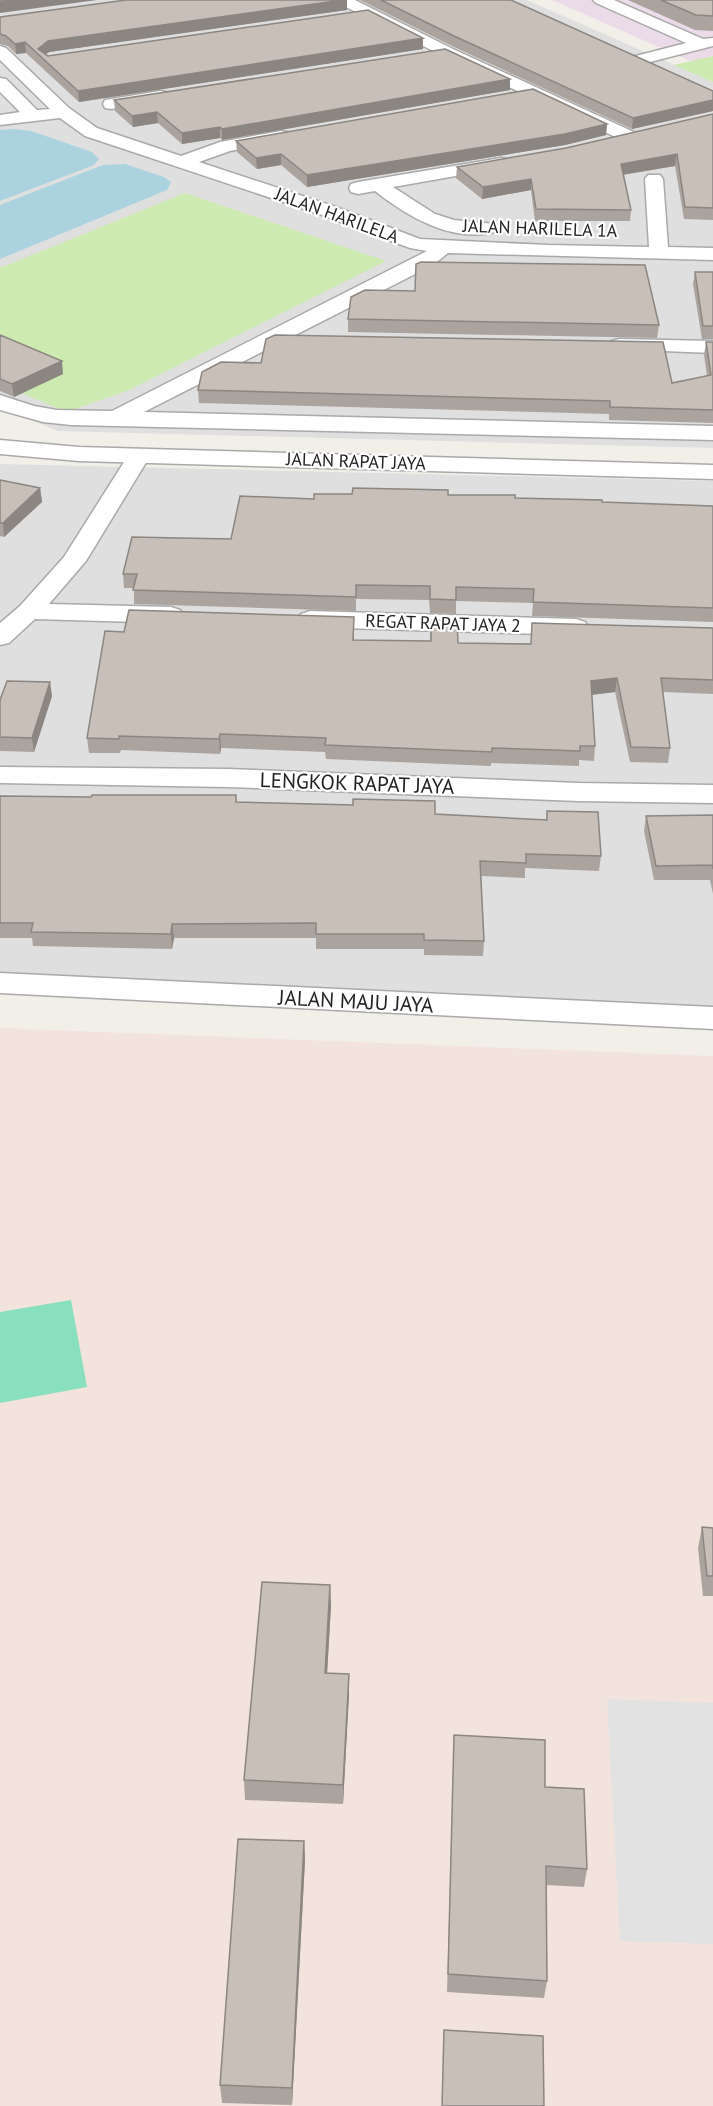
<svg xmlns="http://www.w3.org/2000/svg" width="713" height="2106" font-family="'PT Sans',sans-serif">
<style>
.residential{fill:#e0dfdf}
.industrial{fill:#ebdbe8}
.military{fill:#f3e3dd}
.grass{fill:#cdebb0}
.pitch{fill:#88e0be}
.parking{fill:#e2e2e2}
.water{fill:#aad3df}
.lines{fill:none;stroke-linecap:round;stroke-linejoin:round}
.minor-casing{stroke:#a9a9a9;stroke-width:3}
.tertiary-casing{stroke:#a9a9a9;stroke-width:3}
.minor{fill:#fff;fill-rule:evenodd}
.tertiary{fill:#fff;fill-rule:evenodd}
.wall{fill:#aba49e}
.shaded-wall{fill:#8b8681}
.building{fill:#c7bfb8;stroke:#8b8681;stroke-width:1.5}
.labels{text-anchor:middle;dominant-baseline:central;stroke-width:4.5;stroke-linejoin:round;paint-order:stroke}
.far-street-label{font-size:18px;fill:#222;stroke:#fff}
.street-label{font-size:21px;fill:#222;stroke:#fff}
</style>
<rect width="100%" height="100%" fill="#f2efe9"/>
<path class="residential" d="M0,0H527L713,82V448L58,431L0,407Z
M0,464L713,481V1006L0,975Z"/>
<path class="industrial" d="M552,0H713V71Z"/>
<path class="military" d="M0,1028L713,1056V2106H0Z"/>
<path class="grass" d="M713,56V82L674,65Z
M185,193L386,261L129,390L67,412L0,384V268Z"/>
<path class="pitch" d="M71,1300L87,1387L0,1403V1312Z"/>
<path class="parking" d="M607,1699L713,1703V1944L620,1941Z"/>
<path class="water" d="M14,129L31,131L92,152L99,159L94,165L0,201V130Z
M125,164L164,177L171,182L167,190L0,259V205L103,165Z"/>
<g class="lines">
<defs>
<path id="minor" d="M335,0H355L453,49L636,133L639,137L636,141H624L441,55L338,3Z
M593,0H614L703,39L713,38V46L638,65L632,63L630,60L632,57L686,43L596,3Z
M0,46L6,48L69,108L97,128L181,156L220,142L281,131L287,132L290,136L287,140L230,151L199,162L336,207L420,239L548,245L649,247L645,179L648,175H660L663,179L668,247L713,248V260L448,253L433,265L144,412L713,426V440L71,425L43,422L0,410V395L34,406L57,410L112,411L427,251L410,248L322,215L85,136L60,118L0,125V115L20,112L0,92V78L6,79L37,110L50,109L0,60Z
M160,91L166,92L168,96L166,100L111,109L105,108L103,104L105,100L111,99Z
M501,158L507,159L510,163L507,167L393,187L435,214L454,220L495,224L498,228L495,232C451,243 407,216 375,191L358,194L351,192L349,188L351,184L358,182Z
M619,339L713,341V353L612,349L608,345L612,341Z
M139,449L147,451L150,456L86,561L49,604L171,607L180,610L184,615L180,620L171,623L35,619L9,643L0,645V623L20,606L64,557L131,451Z
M310,611L576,619L585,622L589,627L585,632L576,635L310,627L301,624L297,619L301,614Z
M0,767L228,769L578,783L713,785V803L578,801L228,787L0,783Z"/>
<path id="tertiary" d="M0,440L79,447L713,465V479L79,461L0,454Z
M0,973L713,1007V1029L0,993Z"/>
</defs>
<use href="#minor" class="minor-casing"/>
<use href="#tertiary" class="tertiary-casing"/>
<use href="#minor" class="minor"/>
<use href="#tertiary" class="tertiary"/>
</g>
<path class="wall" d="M360,0H511L713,91V111L632,129L454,47Z
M628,0H713V31L695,30Z
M347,10L49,52L46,54L48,56L423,38V49L79,102L26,53L16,54L8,46L0,44V17Z
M510,79V90L222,140L220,138L182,144L158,123L133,127L115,111L114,100Z
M713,114V220L684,219L675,166L623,175L631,210L630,221H535L531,190L482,199L456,178L457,167L566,148Z
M607,124L606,135L565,145L307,187L281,165L257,169L237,152L236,141Z
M695,272H713V339H702L693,284Z
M348,319L659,325L657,338L348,332Z
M0,335L63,374L14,397L0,391Z
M706,342H713V423L609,420V414L199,403L198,390L672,383L707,376L704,355Z
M0,480L40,488L42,502L4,537L0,536Z
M448,495L602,502L713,506V622L532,616L533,603L456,601V614L430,613L429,600L356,599V611L134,604V588H124L123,574L231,539L314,499Z
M354,617V640L430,641L431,620L458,643L531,644L713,628V694L663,692L670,748L668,763L630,762L615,692L592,695L595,746L594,761L579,760V766L491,763V766L326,759L325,752L221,748L220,754L121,750L120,753H89L87,738L124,632Z
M52,696L34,752L0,751V700Z
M236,795L237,802L435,814L546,820L547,811L601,856L599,871L525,868V878L481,876L484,941L483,956L424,955V949H316V938H174L172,949L33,946L32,938H0V796L91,797Z
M713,815V894L710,880H654L644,831L646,816Z
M702,1527L713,1528V1596H703L698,1548Z
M330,1585L331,1605L327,1673L349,1674V1694L343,1804L245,1800L244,1780Z
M454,1735L545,1787L587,1869L584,1887L546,1885L547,1981L544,1998L447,1992Z
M304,1841L305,1860L292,2105L222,2103L220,2085Z
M444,2030L544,2106H442Z"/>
<path class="shaded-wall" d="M18,0H97L0,13V2Z
M340,0H347V10L49,52L42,57L38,49L48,41Z
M423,38V49L79,102L78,91Z
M25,42L26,53L16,54L15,44Z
M510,79V90L222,140V129Z
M713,96V111L632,129L633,118Z
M157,112L158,123L133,127L132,116Z
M607,124L606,135L565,145L307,187V175Z
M220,127V138L182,144V133Z
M281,154V165L257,169L256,158Z
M677,154L675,166L620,175L621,164Z
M531,179V190L482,199L483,187Z
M62,361L63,374L14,397L12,384Z
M40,488L42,502L4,537L3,523Z
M617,678L615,692L590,695L591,681Z
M50,682L52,696L34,752L32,738Z
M220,734L221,748L220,754L219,739Z
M172,924L174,938L172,949L171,934Z
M330,1585L331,1605L326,1693L325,1673Z
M349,1674V1694L343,1804V1785Z
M304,1841L305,1860L292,2105V2088Z"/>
<path class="building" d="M0,0H18L0,2Z
M126,0H343L48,41L38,49L48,56L368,10L423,38L78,91L25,42L15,44L6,36L0,34V17Z
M381,0H511L713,91V100L633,118L454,36Z
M661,0H713V16L696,15Z
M445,49L510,79L222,129L220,127L182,133L157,112L132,116L114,100Z
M533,89L607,124L565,134L307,175L281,154L256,158L236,141Z
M713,114V208L685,207L677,154L621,164L631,210L536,209L531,179L483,187L457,167L566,148Z
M421,262L645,265L659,325L348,319L351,297L365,290L415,291L416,264Z
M695,272H713V326H703Z
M0,335L62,361L12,384L0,379Z
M275,335L663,342L672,383L711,375L706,342H713V410L610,407V401L198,390L202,372L221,362L261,363L266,339Z
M0,480L40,488L3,523H0Z
M353,488L448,490V495H515V498L602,500V502L713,506V608L533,602L534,589L456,587V600L430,599V586L356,585V597L133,590L137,574H123L132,537L231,539L240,496L314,499V494H352Z
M129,610L354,617L353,640L431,641V620H457L458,643L531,644L532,623L713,628V680L661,678L670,748L631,747L617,678L591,681L595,746H580V751L492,748V752L325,745L326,738L220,734L219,739L119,736V739L87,738L105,631L124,632Z
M7,681L50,682L32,738L0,737V700Z
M92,795H236V802L353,805V799L435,801V814L547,820V811L598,812L601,856L526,854V863L480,861L484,941L424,940V934H316V923L172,924L171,934L31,932L33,923H0V796L91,797Z
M713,815V869L712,865L656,866L646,816Z
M702,1527L713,1528V1576H707Z
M262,1582L330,1585L325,1673L349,1674L343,1785L244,1780Z
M454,1735L545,1740V1787L584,1789L587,1869L546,1866L547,1981L448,1974Z
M238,1839L304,1841L292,2088L220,2085Z
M444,2030L543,2036L544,2106H442Z"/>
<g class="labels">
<g class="far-street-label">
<text transform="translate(337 215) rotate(20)">JALAN HARILELA</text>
<text transform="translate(540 228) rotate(2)">JALAN HARILELA 1A</text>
<text transform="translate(356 461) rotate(2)">JALAN RAPAT JAYA</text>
<text transform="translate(443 623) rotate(2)">REGAT RAPAT JAYA 2</text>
</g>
<g class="street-label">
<text transform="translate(357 783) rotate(2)">LENGKOK RAPAT JAYA</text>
<text transform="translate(356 1001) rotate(3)">JALAN MAJU JAYA</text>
</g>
</g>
</svg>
